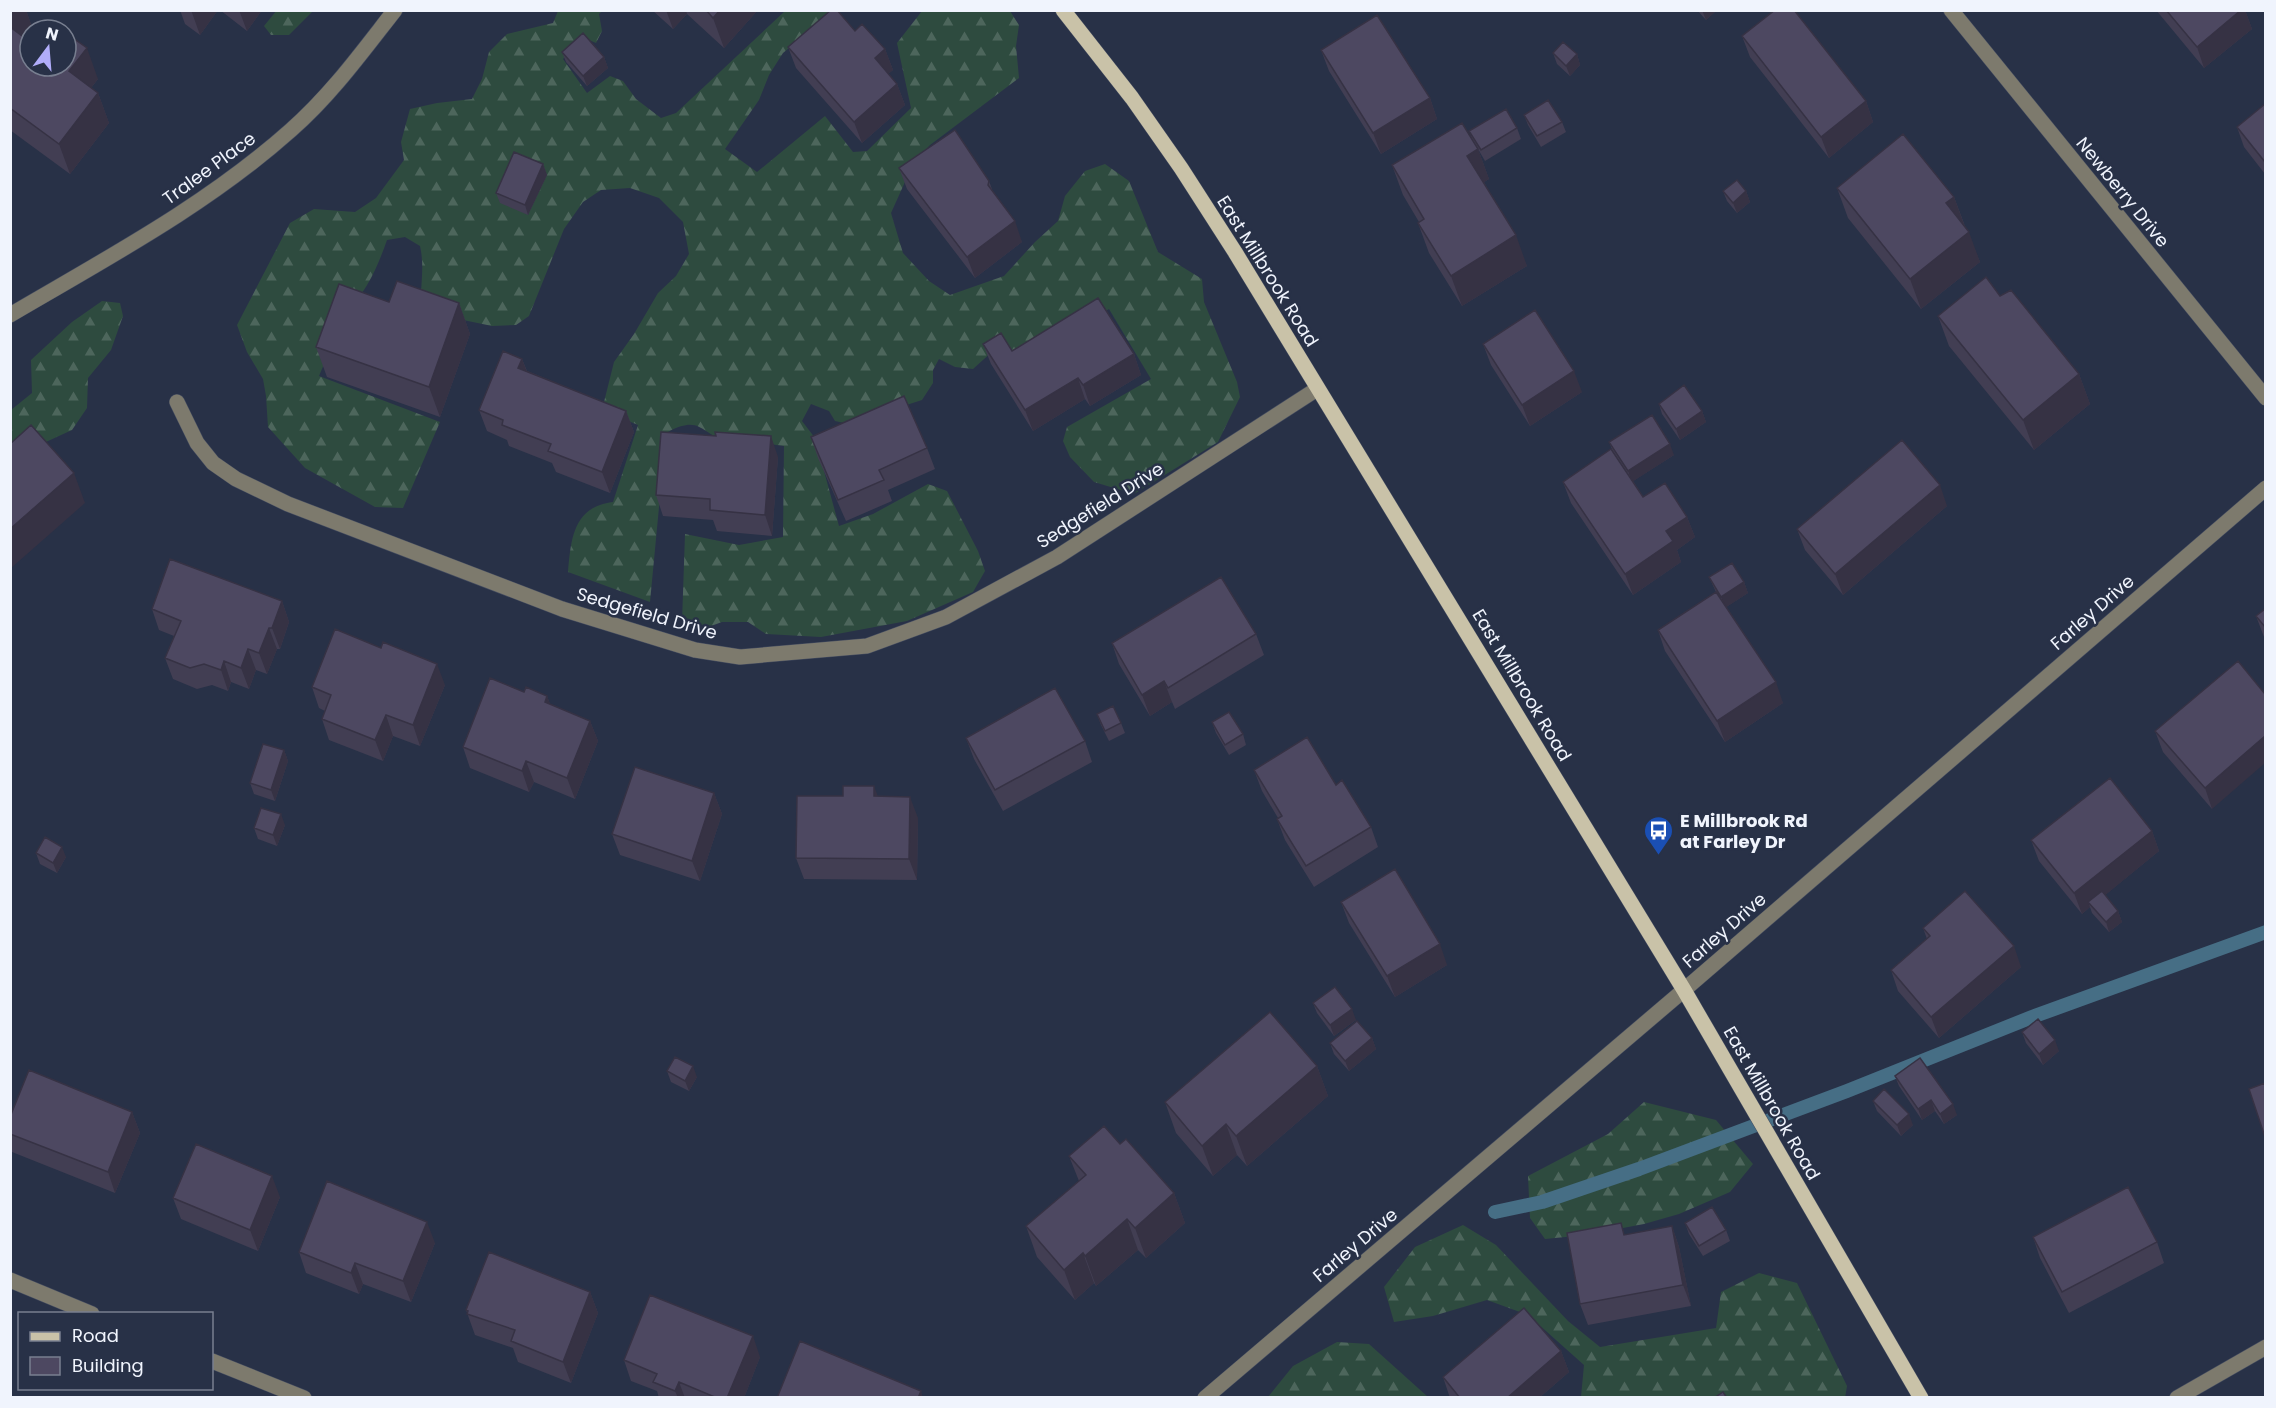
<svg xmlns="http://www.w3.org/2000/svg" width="2276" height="1408" font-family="Poppins,sans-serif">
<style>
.forest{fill:url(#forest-firs)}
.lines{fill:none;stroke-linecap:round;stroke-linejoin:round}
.stream{stroke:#466e85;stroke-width:14}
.minor-casing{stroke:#444c60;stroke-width:16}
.major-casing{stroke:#444c60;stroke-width:16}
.minor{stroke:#7d7a6d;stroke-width:15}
.major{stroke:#c9c2a8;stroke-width:15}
.wall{fill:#423e53}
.shaded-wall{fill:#363244}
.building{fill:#4d4861;stroke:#363244;stroke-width:1.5}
.labels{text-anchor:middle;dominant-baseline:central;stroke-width:5;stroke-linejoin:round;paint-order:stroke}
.street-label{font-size:18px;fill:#f0f4fd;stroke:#283147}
.poi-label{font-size:18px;font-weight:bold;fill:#f0f4fd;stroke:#283147;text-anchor:start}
</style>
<defs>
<pattern id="forest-firs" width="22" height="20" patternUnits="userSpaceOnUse" patternTransform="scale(1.5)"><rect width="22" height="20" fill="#2e4b3f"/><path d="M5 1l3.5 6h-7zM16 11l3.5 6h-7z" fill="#4d665c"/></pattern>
</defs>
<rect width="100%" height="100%" fill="#283147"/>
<path class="forest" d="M277,10H313V11L289,35H271L264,26Z
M558,11H602L599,14L602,31L596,43L582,37L563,59L587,93L610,76L623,81L636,99L661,118L676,113L785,11H833L783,53L769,75L759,100L725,149L757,172L825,116L853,152L867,151L911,108L897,43L922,11H1010L1019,25L1016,46L1019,78L930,145L914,162L891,213L903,253L929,281L950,295L1004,276L1035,242L1058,221L1065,196L1085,171L1105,164L1129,181L1158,252L1202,279L1204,302L1237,382L1240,397L1218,442L1134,494L1094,482L1070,457L1063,441L1067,427L1151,379L1109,309L1023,359L1007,345L994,350L973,369L955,367L939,359L933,370V383L922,400L897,408L871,429L835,421L829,411L811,404L802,421L815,438L839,526L873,514L928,484L947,491L978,551L985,571L973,592L907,621L821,637L766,634L748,622H722L711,626L682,622L685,534L739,545L783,537L784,446C766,443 746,445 728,441C700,435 702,414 668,432L665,444L650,602L568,572C571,539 573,507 613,502L638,425L602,410L614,362L634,334L658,293L676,276L689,254L683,222L659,198L630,188L601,190L583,202L564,229L529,316L516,325L492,326L444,316L421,307C420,284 425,268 420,246L405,237L387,240C378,266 366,293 346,312L319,376L440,422L403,508L375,507L305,468L268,427L266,396L263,379L247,352L237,325L290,223L314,209L355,212L376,198L404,160L401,142L410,109L437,103L472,99L482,79L489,52L507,34L553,23Z
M102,301L120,303L123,316L111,350L88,378L87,408L72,430L11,458V410L32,393L31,360L72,322Z
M1644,1102L1716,1120L1753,1164L1730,1192L1679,1214L1644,1224L1586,1235L1545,1239L1530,1218L1528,1176L1608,1134Z
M1463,1225L1496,1245L1568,1321L1600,1347L1716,1328L1721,1292L1759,1273L1797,1283L1847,1386L1845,1398L1581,1397L1584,1365L1528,1315L1487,1300L1433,1316L1394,1322L1384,1287L1415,1247Z
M1337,1342L1369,1344L1428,1397H1268L1293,1366Z"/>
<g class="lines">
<path class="stream" d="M1495,1212L1542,1202L1639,1169L1847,1091L2032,1017L2266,932"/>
<defs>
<path id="minor" d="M1951,10L2266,398
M10,315C107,258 207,205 291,130C331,95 362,52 395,10
M177,402L197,443L213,463L236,479L288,504L562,609L695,650L740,657L867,646L946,617L1057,557L1317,389
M10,1280L92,1314
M212,1361L304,1398
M1205,1398L1684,990L2266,488
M2177,1398L2266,1347"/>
<path id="major" d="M1063,10L1132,98L1181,168L1235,252L1684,990L1921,1398"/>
</defs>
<use href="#minor" class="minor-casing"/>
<use href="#major" class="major-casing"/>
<use href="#minor" class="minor"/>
<use href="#major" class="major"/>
</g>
<path class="wall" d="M10,10H26L33,30H30L27,40L30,66L98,79L91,88L98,93L109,123L70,174L10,130Z
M180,10H218L200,35L185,24Z
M220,10H262L247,31Z
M652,10H758L724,48L687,14L673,29Z
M1697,10H1717L1706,20Z
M2156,10H2245L2252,29L2204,68Z
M855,31L885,49L893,70L888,74L897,84L905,105L862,143L796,68L788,47Z
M1742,36L1866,101L1873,122L1829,158L1750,57Z
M1321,50L1430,98L1437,119L1381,154L1329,71Z
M562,52L604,57L608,68L587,86L566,62Z
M1553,53L1577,54L1580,65L1570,76L1557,64Z
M2265,104V174L2244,147L2237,127Z
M1524,115L1562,122L1566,132L1541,147L1528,125Z
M1517,128L1521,139L1485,161L1478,149L1489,179L1484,182L1527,266L1462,306L1429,253L1418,223L1419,222L1403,195L1392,165L1473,142L1469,131Z
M543,164L547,175L528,215L500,203L496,193Z
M899,168L989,181L993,192L1022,242L975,278L907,189Z
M1837,188L1954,197L1965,226L1980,262L1921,309L1848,218Z
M1723,191H1746L1750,202L1737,213L1727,201Z
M2000,296L2079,374L2090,404L2034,450L1949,346L1938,316Z
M389,302L459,303L470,334L440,417L327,377L316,347Z
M983,344L1012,351L1134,354L1141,375L1090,406L1085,399L1033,431L991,364Z
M1483,344L1582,392L1530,426L1491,365Z
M522,359L527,371L626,411L634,432L610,493L556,472L552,463L509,446L507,440L487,431L479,410Z
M1659,404L1702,411L1706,422L1680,440L1662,414Z
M811,437L927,448L935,469L888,490L892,501L846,521L818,458Z
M1609,442L1674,455L1633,481L1643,497L1687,517L1695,537L1677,550L1681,562L1633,595L1571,503L1563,482L1613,452Z
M778,457L772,536L717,531L713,520L663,516L656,495Z
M1947,506L1843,595L1805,550L1797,529Z
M1709,577L1744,582L1748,593L1726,607L1783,703L1725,742L1665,651L1658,630L1716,592Z
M282,601L289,622L280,649H277L267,674L256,670L249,689L231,682L228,691L212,685L197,689L173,679L165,658L174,636L159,630L152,609Z
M2265,609V639L2264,637L2256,616Z
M1256,634L1264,655L1175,709L1172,702L1150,716L1119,664L1112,643Z
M2238,661L2212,809L2163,752L2155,731Z
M445,685L420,746L393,736L383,761L329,740L322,719L325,711L319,708L312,687Z
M524,692L547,696L550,704L590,721L598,741L575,799L534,782L529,792L470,768L463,747Z
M1097,714L1121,723L1125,733L1109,741L1101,725Z
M1212,722L1243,734L1246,745L1229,755L1216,733Z
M966,738L1085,741L1092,762L1003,811L974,759Z
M284,750L288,761L275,801L254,794L250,783Z
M1254,770L1336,785L1371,827L1378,847L1314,887L1285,840L1277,819L1278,818L1262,791Z
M714,793L722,814L700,881L620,855L612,834Z
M878,796L918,818L917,880L804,879L796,858Z
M285,825L277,846L258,839L254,828Z
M2152,831L2159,851L2105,895L2118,911L2122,922L2109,932L2092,913L2090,907L2082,914L2039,861L2031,840Z
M36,853L66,857L57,873L40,864Z
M1341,902L1447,965L1395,997L1349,923Z
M1923,928L2021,967L1939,1038L1898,991L1891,970L1927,939Z
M1313,1003L1356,1020L1334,1036L1317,1013Z
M2022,1032L2059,1051L2043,1065L2026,1043Z
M1372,1038L1376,1049L1349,1071L1334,1054L1330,1043Z
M1317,1066L1328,1096L1247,1166L1237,1155L1213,1176L1176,1133L1165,1102Z
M667,1071L697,1077L689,1091L671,1082Z
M1895,1076L1957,1115L1944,1124L1935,1111L1922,1120L1899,1086Z
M1873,1101L1913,1125L1901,1136L1877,1111Z
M132,1112L140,1133L115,1193L12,1152L10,1147V1117Z
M1120,1144L1174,1193L1185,1223L1146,1258L1138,1250L1096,1286L1094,1283L1075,1300L1037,1257L1026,1226L1079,1181L1069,1156Z
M280,1197L258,1251L181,1219L173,1198Z
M1685,1223L1726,1230L1730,1241L1703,1256L1689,1234Z
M1672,1226L1679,1247L1691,1306L1588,1325L1580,1304L1626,1235Z
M2033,1237L2157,1242L2164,1263L2069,1313L2040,1258Z
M435,1243L411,1302L363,1284L359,1294L306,1273L299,1252Z
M590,1292L598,1313L571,1383L518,1362L513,1348L475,1335L466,1310Z
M1561,1351L1569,1372L1539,1398H1450L1443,1377Z
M760,1357L744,1398H659L657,1391L631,1381L624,1360Z"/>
<path class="shaded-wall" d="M15,10H26L33,30H30V35L16,54L10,38V16Z
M191,10H218L200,35Z
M239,10H262L247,31Z
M666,10H686L687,14L673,29Z
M720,10H758L724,48L713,18Z
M1702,10H1717L1706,20Z
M2241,10H2245L2252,29L2204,68L2197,47Z
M87,48L98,79L80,102L69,71Z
M885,49L893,70L882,79L875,58Z
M1577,54L1580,65L1570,76L1566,66Z
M604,57L608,68L587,86L583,76Z
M897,84L905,105L862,143L854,122Z
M98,93L109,123L70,174L59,144Z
M1430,98L1437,119L1381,154L1373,133Z
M1866,101L1873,122L1829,158L1821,137Z
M1478,149L1489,179L1478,186L1467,156Z
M543,164L547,175L528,215L525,205Z
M1746,191L1750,202L1737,213L1733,203Z
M1954,197L1965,227L1946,203Z
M1015,221L1022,242L975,278L967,257Z
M1969,232L1980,262L1921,309L1910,279Z
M1516,235L1527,266L1462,306L1451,276Z
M459,303L470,334L440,417L429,387Z
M1134,354L1141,375L1090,406L1083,385Z
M522,359L530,380L518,368Z
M1574,371L1582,392L1530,426L1522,405Z
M2079,374L2090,404L2034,450L2023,420Z
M1078,378L1085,399L1033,431L1025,410Z
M626,411L634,432L610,493L602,472Z
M1702,411L1706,422L1680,440L1676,429Z
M771,436L778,457L772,536L765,515Z
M1670,444L1674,455L1632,482L1628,471Z
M74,473L85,503L10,569V529Z
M1940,485L1947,506L1843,595L1835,574Z
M1687,517L1695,537L1677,550L1681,562L1633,595L1625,574L1666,531Z
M1744,582L1748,593L1725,608L1721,597Z
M282,601L289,622L280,649L272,628Z
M269,628L277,649L267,674L259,653Z
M248,649L256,670L249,689L241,668Z
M224,661L231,682L228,691L221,670Z
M437,664L445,685L420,746L413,725Z
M1164,681L1172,702L1150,716L1142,695Z
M1776,682L1783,703L1725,742L1717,721Z
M547,696L555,717L545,702Z
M386,715L393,736L383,761L375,740Z
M590,721L598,741L575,799L567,778Z
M2265,736V763L2212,809L2205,788Z
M284,750L288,761L275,801L271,790Z
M526,761L534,782L529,792L522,771Z
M874,786L882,807L874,796Z
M714,793L722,814L700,881L692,861Z
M910,797L918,818L917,880L909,859Z
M281,814L285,825L277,846L273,835Z
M2152,831L2159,851L2092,906L2088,902L2090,907L2082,914L2074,893Z
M62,847L66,857L57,873L53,863Z
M2118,911L2122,922L2109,932L2106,922Z
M1440,944L1447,965L1395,997L1387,976Z
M2014,946L2021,967L1939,1038L1931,1017Z
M1352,1009L1356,1020L1334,1036L1330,1025Z
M1372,1038L1376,1049L1349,1071L1345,1061Z
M2055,1040L2059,1051L2043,1065L2039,1054Z
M693,1066L697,1077L689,1091L685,1081Z
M1317,1066L1328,1096L1247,1166L1236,1136Z
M1931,1100L1935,1111L1922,1120L1918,1109Z
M1953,1104L1957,1115L1944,1124L1940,1114Z
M132,1112L140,1133L115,1193L108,1172Z
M1909,1114L1913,1125L1901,1136L1897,1125Z
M1226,1124L1237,1155L1213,1176L1202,1146Z
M272,1176L280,1197L258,1251L250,1230Z
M1174,1193L1185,1223L1146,1258L1135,1228Z
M1127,1219L1138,1250L1096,1286L1085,1256Z
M427,1222L435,1243L411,1302L403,1281Z
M1672,1226L1679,1247L1691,1306L1683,1285Z
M1083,1253L1094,1283L1075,1300L1064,1270Z
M355,1263L363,1284L359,1294L351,1273Z
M590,1292L598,1313L571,1383L563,1362Z
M753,1336L760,1357L744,1398H727Z
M1561,1351L1569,1372L1539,1398H1507Z
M679,1382L685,1398H678L675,1391Z
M921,1391L923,1398H918Z"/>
<path class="building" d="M10,10H15L10,16Z
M706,10H720L713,18Z
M831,10H837L855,31L862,24L885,49L875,58L897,84L854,122L788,47Z
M1775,10H1794L1866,101L1821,137L1742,36Z
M2166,10H2241L2197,47Z
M1377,15L1430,98L1373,133L1321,50Z
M10,27L30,42V66H66V47L73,38L87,48L69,71L98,93L59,144L10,108Z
M583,33L604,57L583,76L562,52Z
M1563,42L1577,54L1566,66L1553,53Z
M1548,100L1562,122L1537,136L1524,115Z
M2265,104V162L2237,127Z
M1506,109L1517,128L1481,150L1469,131Z
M1462,123L1478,149L1467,156L1516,235L1451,276L1418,223L1424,219L1392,165Z
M955,130L989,181L988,185L1015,221L967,257L899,168Z
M1903,134L1954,197L1946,203L1969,232L1910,279L1837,188Z
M514,152L543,164L525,205L496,193Z
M1737,180L1746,191L1733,203L1723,191Z
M1986,277L2000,296L2011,290L2079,374L2023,420L1938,316Z
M397,281L459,303L429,387L316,347L339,284L389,302Z
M1098,298L1134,354L1083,385L1078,378L1025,410L983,344L1001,333L1012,351Z
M1535,310L1574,371L1522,405L1483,344Z
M503,351L522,359L518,368L626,411L602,472L548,451L551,444L502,425L503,420L479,410Z
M1684,385L1702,411L1676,429L1659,404Z
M904,396L927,448L879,470L884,480L838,500L811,437Z
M1652,415L1670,444L1628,471L1609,442Z
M31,425L74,473L10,529V444Z
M661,432L716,436L715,432L771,436L765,515L710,510V499L656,495Z
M1902,440L1940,485L1835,574L1797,529Z
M1611,449L1643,497L1665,483L1687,517L1666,531L1673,541L1625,574L1563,482Z
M170,559L282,601L272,628H269L259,653L248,649L241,668L224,661L221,670L204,664L190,668L165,658L181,621L152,609Z
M1732,563L1744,582L1721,597L1709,577Z
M1221,577L1256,634L1168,688L1164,681L1142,695L1112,643Z
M1716,592L1776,682L1717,721L1658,630Z
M2265,609V627L2256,616Z
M335,629L381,648L383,642L437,664L413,725L386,715L375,740L322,719L331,695L312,687Z
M2238,661L2265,694V736L2205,788L2155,731Z
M490,678L524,692L526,687L547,696L545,702L590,721L567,778L526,761L522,771L463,747Z
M1055,688L1085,741L995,790L966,738Z
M1113,706L1121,723L1105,731L1097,714Z
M1229,712L1243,734L1225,745L1212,722Z
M1307,737L1336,785L1342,780L1371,827L1306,866L1277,819L1282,816L1254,770Z
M263,744L284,750L271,790L250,783Z
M635,767L714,793L692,861L612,834Z
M2110,778L2152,831L2074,893L2031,840Z
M843,786H874V796L910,797L909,859L796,858L797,796H843Z
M261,808L281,814L273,835L254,828Z
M45,837L62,847L53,863L36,853Z
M1395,869L1440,944L1387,976L1341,902Z
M1965,891L2014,946L1931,1017L1891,970L1930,936L1923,928Z
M2102,891L2118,911L2106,922L2088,902Z
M1335,987L1352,1009L1330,1025L1313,1003Z
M1270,1012L1317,1066L1236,1136L1226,1124L1202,1146L1165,1102Z
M2038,1019L2055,1040L2039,1054L2022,1032Z
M1357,1021L1372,1038L1345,1061L1330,1043Z
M675,1057L693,1066L685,1081L667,1071Z
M1920,1058L1953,1104L1940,1114L1931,1100L1918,1109L1895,1076Z
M29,1070L132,1112L108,1172L10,1134V1117Z
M2265,1083V1137L2249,1089Z
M1884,1089L1909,1114L1897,1125L1873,1101Z
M1104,1126L1120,1144L1126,1139L1174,1193L1135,1228L1127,1219L1085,1256L1083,1253L1064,1270L1026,1226L1086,1175L1069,1156Z
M196,1144L272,1176L250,1230L173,1198Z
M327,1181L427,1222L403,1281L355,1263L351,1273L299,1252Z
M2128,1187L2157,1242L2062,1292L2033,1237Z
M1712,1207L1726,1230L1699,1246L1685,1223Z
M1621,1223L1624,1235L1672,1226L1683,1285L1580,1304L1567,1233Z
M489,1252L590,1292L563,1362L511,1341L515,1330L467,1314L468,1311L466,1310Z
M650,1295L753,1336L727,1398H717L679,1382L675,1391L653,1382L657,1374L624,1360Z
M1524,1308L1561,1351L1507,1398H1460L1443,1377Z
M800,1341L921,1391L918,1398H777Z
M1723,1392L1727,1398H1714Z"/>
<defs>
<symbol id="bus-pin" viewBox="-11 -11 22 30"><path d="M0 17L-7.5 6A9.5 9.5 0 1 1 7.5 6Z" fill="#1a4fb4" stroke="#283147"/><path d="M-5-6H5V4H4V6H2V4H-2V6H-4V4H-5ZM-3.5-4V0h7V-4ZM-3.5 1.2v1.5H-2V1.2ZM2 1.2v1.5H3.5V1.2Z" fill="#fff"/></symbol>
</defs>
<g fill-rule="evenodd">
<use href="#bus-pin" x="1642" y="814" width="33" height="45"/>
</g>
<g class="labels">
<g class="street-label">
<text transform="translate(209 168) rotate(-36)">Tralee Place</text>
<text transform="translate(2123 192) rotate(51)">Newberry Drive</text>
<text transform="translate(1268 271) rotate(58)">East Millbrook Road</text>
<text transform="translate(1100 505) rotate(-32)">Sedgefield Drive</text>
<text transform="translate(2092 612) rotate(-41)">Farley Drive</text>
<text transform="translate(647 613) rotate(16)">Sedgefield Drive</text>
<text transform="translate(1522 685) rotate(59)">East Millbrook Road</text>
<text transform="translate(1724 930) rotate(-41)">Farley Drive</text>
<text transform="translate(1772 1103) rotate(60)">East Millbrook Road</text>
<text transform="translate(1355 1245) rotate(-40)">Farley Drive</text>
</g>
<g class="poi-label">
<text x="1680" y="820">E Millbrook Rd<tspan x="1680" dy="21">at Farley Dr</tspan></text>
</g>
</g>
<rect width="2276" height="1408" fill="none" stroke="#f0f4fd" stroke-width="24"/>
<rect x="18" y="1312" width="195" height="78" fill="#283147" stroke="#787f90" stroke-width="1.5"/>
<rect x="30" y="1332" width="30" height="9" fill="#c9c2a8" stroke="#787f90" stroke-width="1.5"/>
<text x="72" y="1342" font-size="18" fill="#f0f4fd">Road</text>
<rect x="30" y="1357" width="30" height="18" fill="#4d4861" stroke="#787f90" stroke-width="1.5"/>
<text x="72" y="1372" font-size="18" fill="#f0f4fd">Building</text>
<g transform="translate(48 48) rotate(16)"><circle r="28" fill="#283147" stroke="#787f90" stroke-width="1.5"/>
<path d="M0-4.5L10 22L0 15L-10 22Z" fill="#b1adfa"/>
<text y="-9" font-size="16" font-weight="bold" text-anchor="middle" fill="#f0f4fd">N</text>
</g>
</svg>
